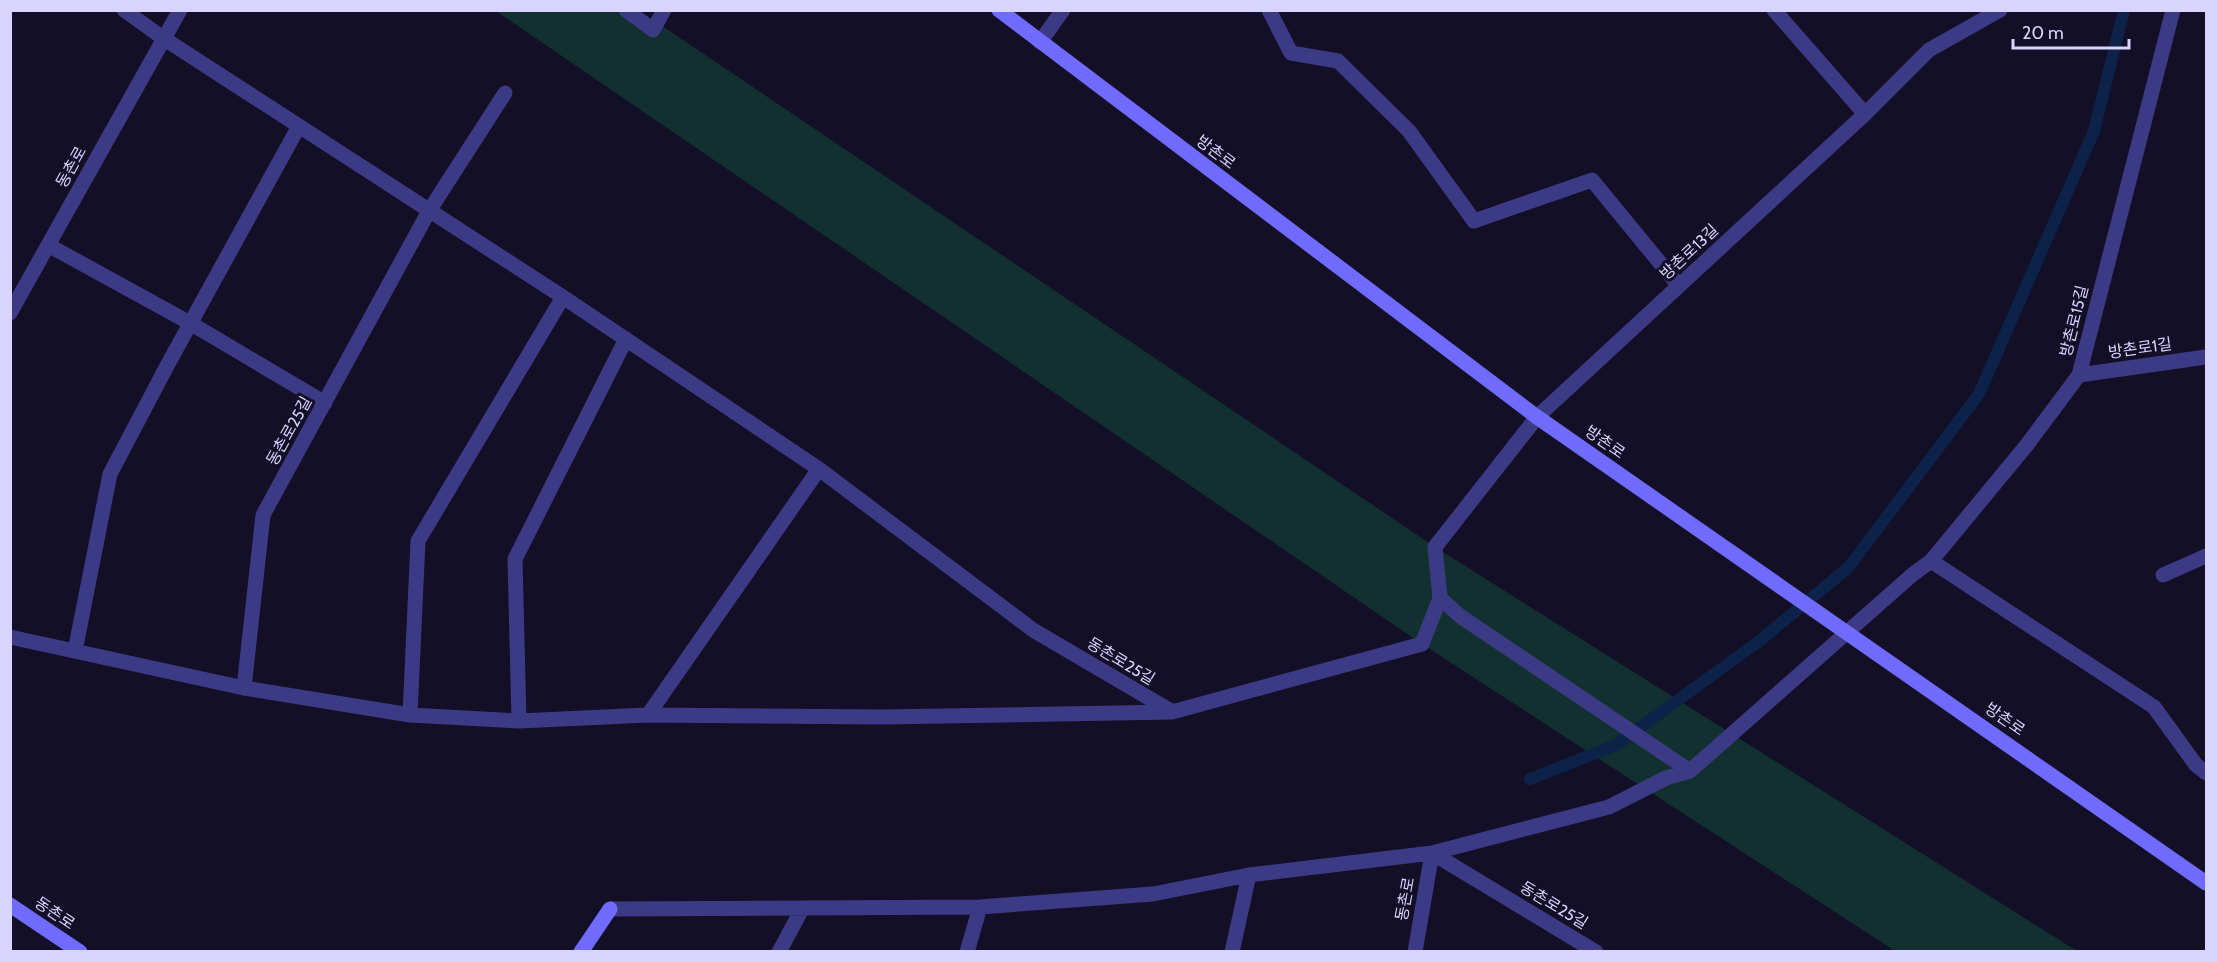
<svg xmlns="http://www.w3.org/2000/svg" width="2217" height="962" font-family="Cabin,'Noto Sans KR',sans-serif">
<style>
.green{fill:#12302f}
.lines{fill:none;stroke-linecap:round;stroke-linejoin:round}
.stream{stroke:#0c2248;stroke-width:12}
.street{stroke:#3d3a85;stroke-width:15}
.secondary{stroke:#6f6bff;stroke-width:15}
.labels{text-anchor:middle;dominant-baseline:central;stroke-width:6;stroke-linejoin:round;paint-order:stroke}
.street-label{font-size:16px;fill:#d9d4ff;stroke:#130f26}
</style>
<rect width="100%" height="100%" fill="#130f26"/>
<path class="green" d="M496,11H640L1435,547L2077,951H1895L1422,644Z"/>
<g class="lines">
<path class="stream" d="M1530,779L1616,745L1758,642L1848,568L1979,394L2094,131L2124,10"/>
<path class="street" d="M124,10L163,38L563,297L819,469L1033,630L1171,711
M626,10L653,30L664,10
M1269,10L1291,53L1338,61L1409,131L1474,221L1592,180L1679,286
M1774,10L1865,114
M1040,42L1063,10
M48,245L190,323L325,403
M10,313L180,10
M2079,375L2206,357
M1931,561L2154,707L2196,765L2206,773
M2163,575L2206,556
M1440,598L1460,616L1690,771
M10,637L244,688L410,715L519,721L648,715L883,717L1172,712L1422,644L1440,598L1435,547L1537,417L1865,114L1929,50L2000,10
M75,651L110,474L168,364L299,126
M244,688L263,515L429,211L505,93
M410,715L418,541L563,297
M648,715L819,469
M519,721L515,559L626,339
M610,909L980,907L1153,894L1249,875L1432,853L1609,807L1666,778L1690,771L1912,575L1931,561L2026,446L2079,375L2173,10
M779,952L802,909
M967,952L980,907
M1232,952L1249,875
M1415,952L1432,853L1596,952"/>
<path class="secondary" d="M999,10L1537,417L2206,883
M10,905L80,952
M581,952L610,909"/>
</g>
<g class="labels">
<g class="street-label">
<text transform="translate(1216 152) rotate(37)">방촌로</text>
<text transform="translate(71 167) rotate(-61)">동촌로</text>
<text transform="translate(1689 252) rotate(-43)">방촌로13길</text>
<text transform="translate(2074 321) rotate(-76)">방촌로15길</text>
<text transform="translate(2140 348) rotate(-8)">방촌로1길</text>
<text transform="translate(289 431) rotate(-61)">동촌로25길</text>
<text transform="translate(1605 442) rotate(35)">방촌로</text>
<text transform="translate(1121 661) rotate(31)">동촌로25길</text>
<text transform="translate(2005 719) rotate(35)">방촌로</text>
<text transform="translate(1405 899) rotate(-80)">동촌로</text>
<text transform="translate(1554 905) rotate(31)">동촌로25길</text>
<text transform="translate(55 913) rotate(34)">동촌로</text>
</g>
</g>
<rect width="2217" height="962" fill="none" stroke="#d9d4ff" stroke-width="24"/>
<path d="M2013 39v9h116v-9" fill="none" stroke="#d9d4ff" stroke-width="3"/>
<text x="2022" y="39" font-size="18" fill="#d9d4ff" stroke="#130f26" stroke-width="4.5" paint-order="stroke">20 m</text>
</svg>
